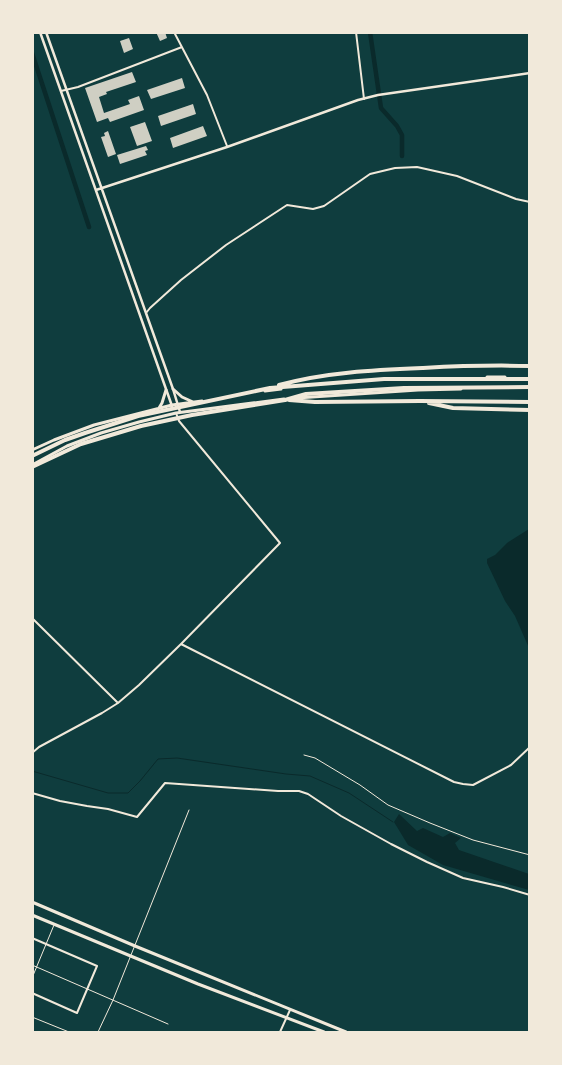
<svg xmlns="http://www.w3.org/2000/svg" width="562" height="1065" font-family="Raleway,sans-serif">
<style>
.water{fill:#0a2a2b}
.lines{fill:none;stroke-linecap:round;stroke-linejoin:round}
.stream{stroke:#0a2a2b;stroke-width:1}
.canal{stroke:#0a2a2b;stroke-width:4.5}
.building{fill:#cfcfc3}
.service{stroke:#f1e9da;stroke-width:1}
.minor{stroke:#f1e9da;stroke-width:2}
.tertiary{stroke:#f1e9da;stroke-width:2.5}
.secondary{stroke:#f1e9da;stroke-width:3}
.motorway{stroke:#f1e9da;stroke-width:4}
</style>
<rect width="100%" height="100%" fill="#0f3d3e"/>
<path class="water" d="M529,529V648L515,616L505,601L487,563V559L495,555L507,543Z
M399,814L417,831L423,828L443,837L450,833L461,838L455,843L459,850L529,874V890L443,865L408,845L394,822Z"/>
<g class="lines">
<path class="stream" d="M32,771L108,793H128L140,781L158,759L177,758L286,774L310,776L349,793L393,822"/>
<path class="canal" d="M370,32L381,108L397,126L402,135V156
M32,53L89,227"/>
</g>
<path class="building" d="M156,32H165L167,38L160,41Z
M129,38L133,49L124,53L120,41Z
M132,72L136,82L106,92L107,94L99,97L104,113L130,104L128,100L139,96L144,110L110,122L108,118L97,122L85,88Z
M182,78L185,88L151,99L147,90Z
M193,104L196,114L161,126L158,116Z
M145,122L152,141L137,146L130,127Z
M203,126L207,136L173,148L170,138Z
M108,131L116,154L108,157L101,137L105,136L104,133Z
M146,146L148,150L145,151L147,155L120,164L117,155Z"/>
<g class="lines">
<path class="service" d="M304,755L315,758L360,785L388,805L430,823L473,840L530,855
M32,965L168,1024
M32,978L54,925
M32,1017L69,1032
M98,1032L113,1000L189,810"/>
<path class="minor" d="M174,32L207,95L227,146
M356,32L364,99
M61,91L78,87L182,47
M146,313L150,308L181,280L226,245L287,205L313,209L324,206L370,174L395,168L417,167L457,176L516,199L530,202
M32,618L118,703
M181,644L454,782L463,784L473,785L511,765L530,747
M32,753L39,747L102,713L118,703L139,685L181,644L280,543L179,421L176,413
M32,793L60,801L87,806L108,809L137,817L165,783L278,791H299L308,794L341,816L391,844L427,862L463,878L503,887L530,895
M32,938L97,966L77,1013L32,993
M280,1032L290,1010"/>
<path class="tertiary" d="M40,32L172,406
M46,32L173,389L180,412
M96,190L227,147L358,100L378,95L530,73"/>
<path class="secondary" d="M487,377H505
M173,389L182,397L193,402
M265,391L281,389
M297,398L418,390L461,389
M159,408L162,403L166,390
M32,450L54,440L94,425L172,405L202,401
M32,465L67,446L101,433L139,422L176,413L284,399
M32,902L135,946L346,1032
M32,915L198,984L324,1032"/>
<path class="motorway" d="M279,385C326,372 375,370 423,368C458,366 494,365 530,366
M289,400L315,402L420,401L530,402
M429,403L453,408L530,410
M32,456L65,440L85,433L138,416L270,388L384,379H530
M32,467L81,444L141,426L192,415L285,400L306,394L404,388L530,387"/>
</g>
<rect width="562" height="1065" fill="none" stroke="#f1e9da" stroke-width="68"/>
</svg>
